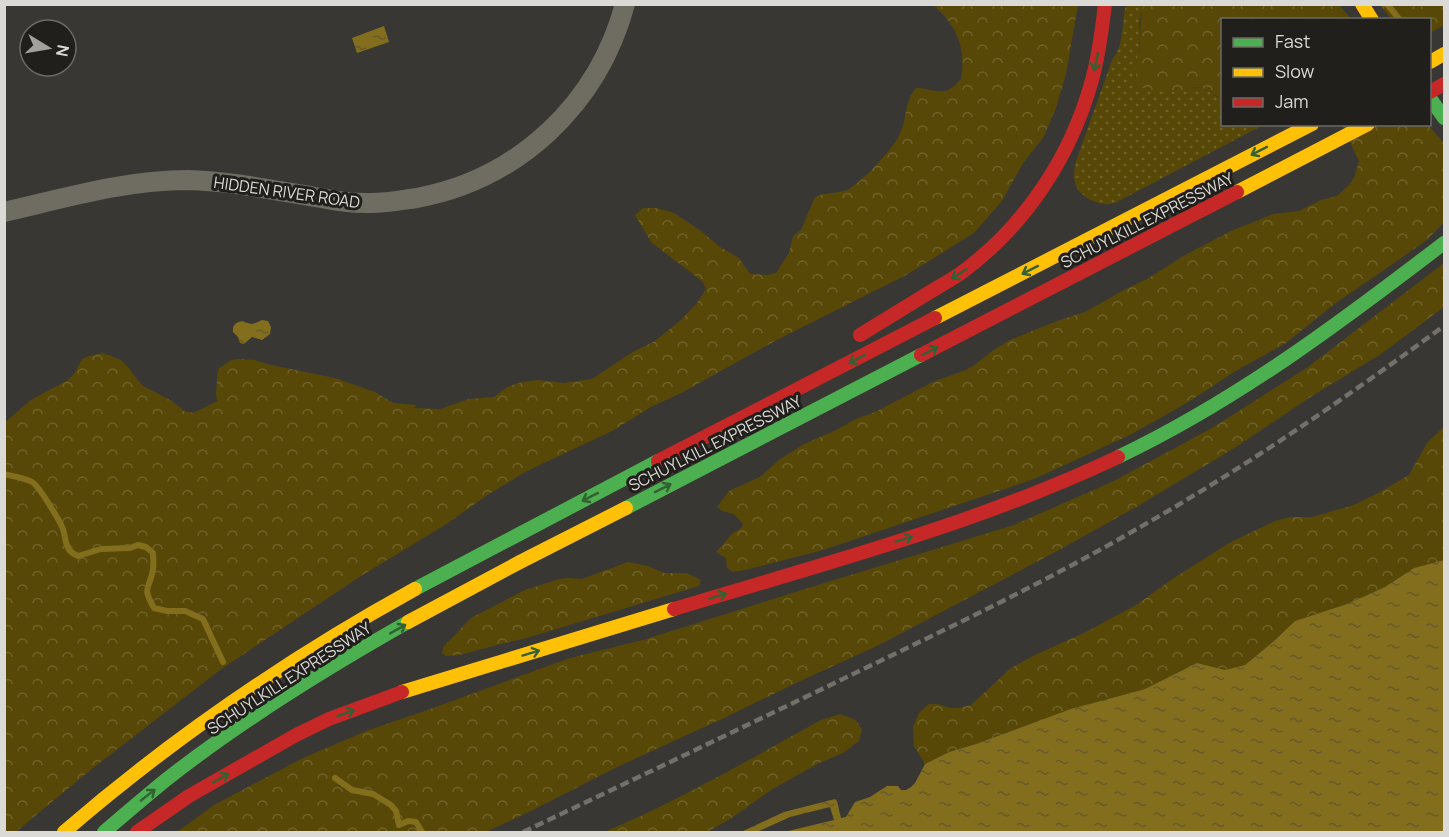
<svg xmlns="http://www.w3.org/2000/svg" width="1449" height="837" font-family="Manrope,sans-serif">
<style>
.grass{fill:url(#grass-dots)}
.forest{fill:url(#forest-crowns)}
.water{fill:url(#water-ripples)}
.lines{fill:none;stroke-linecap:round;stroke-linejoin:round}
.stream{stroke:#826e1d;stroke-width:6}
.street{stroke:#6f6d62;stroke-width:20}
.fast{stroke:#4caf50;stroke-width:14}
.slow{stroke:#ffc107;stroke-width:14}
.jam{stroke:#c62828;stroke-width:14}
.rail{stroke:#73706a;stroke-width:4.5;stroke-dasharray:9 4.5;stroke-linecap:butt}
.oneway{stroke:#346033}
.labels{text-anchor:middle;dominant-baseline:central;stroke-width:6;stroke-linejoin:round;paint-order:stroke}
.street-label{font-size:16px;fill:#dcdad6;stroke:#201f1c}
</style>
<defs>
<pattern id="grass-dots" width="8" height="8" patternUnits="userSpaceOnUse" patternTransform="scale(1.5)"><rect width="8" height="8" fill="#584807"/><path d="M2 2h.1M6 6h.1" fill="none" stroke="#6f622a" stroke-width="1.8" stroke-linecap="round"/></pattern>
<pattern id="forest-crowns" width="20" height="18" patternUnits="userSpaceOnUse" patternTransform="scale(1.5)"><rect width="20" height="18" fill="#584807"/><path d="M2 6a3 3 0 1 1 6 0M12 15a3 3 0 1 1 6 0" fill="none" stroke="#6f622a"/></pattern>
<pattern id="water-ripples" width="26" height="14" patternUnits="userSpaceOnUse" patternTransform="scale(1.5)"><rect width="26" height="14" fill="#826e1d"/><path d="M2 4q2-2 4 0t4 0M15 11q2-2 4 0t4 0" fill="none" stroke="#655a2d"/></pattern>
</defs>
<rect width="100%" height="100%" fill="#383733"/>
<path class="grass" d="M1126,5H1144L1139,22L1140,40L1135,77L1183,91C1203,82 1206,92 1222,99V124L1263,125L1115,203C1103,207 1084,200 1077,188C1073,181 1074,172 1075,164L1112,60C1125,44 1121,23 1126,5Z"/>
<path class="forest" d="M933,5H1078L1066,74L1056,108L1043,138L1023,163L1002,201L974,233L908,274L775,341L683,392L651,407L612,431L525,472L489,494L445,525L361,576L220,670L93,768L30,820L16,832H5L4,423L31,400L68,380L74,374L82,359L89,356L103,353L121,360L127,366L137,379L143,386L172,401L184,411L193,413L208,406L217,401L216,394L218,369L231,360L239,359L254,360L271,365L335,378L375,392L393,403L417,405L414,408L440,409L469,399L494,397L507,387L522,382L538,380L564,383L592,379L631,353L655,341L681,320L697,303L706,289L703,282L651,242L635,215L643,208H657L674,213L701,231L720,247L739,258L750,274L767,275L776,273L789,253L793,236L801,230L815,197C825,192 836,194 847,190C859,185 893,149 899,136C907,121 904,102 916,88C926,87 940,95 950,89C954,87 958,82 961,79C965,57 961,37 947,19C943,14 938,9 933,5Z
M1144,5H1339L1351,19L1222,20V99C1215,96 1205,87 1197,87C1192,87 1188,90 1183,91C1170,94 1149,89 1136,86C1134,71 1138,57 1140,42C1141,28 1139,20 1144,5Z
M1380,5H1444V25L1430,33V20L1391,19Z
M1342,125H1428L1444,143V222L1428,239L1397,261L1333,305L1286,343L1234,372L1190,401L1130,435L1034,479L823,550L745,570L733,572L727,568L726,558L716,552L732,534L741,528L743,524L734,514L722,511L717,507L729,491L760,477L779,460L804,444L834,431L856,419L875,412L933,382L966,370L973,366L995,349L1010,340L1057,321L1085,312L1124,290L1147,279L1185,255L1231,231L1273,214L1299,211L1321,200L1337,196L1349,185L1354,178L1359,161Z
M1444,263V307L1381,354L1312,396L1236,447L1138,506L1059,550L879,645L798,682L724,718L617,767L535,809L486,832H177L214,805L303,758L366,731L422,712L570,658L643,640L818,585L1014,525L1114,481L1212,428L1308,367Z
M1444,427V560L1414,568L1385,587L1347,604L1295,621L1274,641L1245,665L1225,670L1197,663L1145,689L1093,703L1030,724L976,744L949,752L925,764L914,746L913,727L919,713L929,704H938L950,708H958L971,705L1011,668L1035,655L1084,633L1136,605L1174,578L1229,543L1275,521L1290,517H1312L1354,505L1380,492L1409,475L1427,443Z
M628,562L648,566L664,573H687L701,580L699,586L523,639L505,643L459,655L446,656L442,653L443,647L471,618L525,590L559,579L570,578L582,579Z
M840,714L856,720L862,730L859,741L843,753L819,763L771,790L730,819L707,832H604C679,801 750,759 821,720Z"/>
<path class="water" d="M384,26L389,42L357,53L352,38Z
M262,320L268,321L271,327L270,334L262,340L252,337L244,344L240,343L238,337L233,332C232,325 236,322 243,321C253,325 251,325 262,320Z
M1444,560V832H784L834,820L830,807L790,817L757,832H741L784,812L835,799L837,801L841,818L846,817L855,802L870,797L887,786H898L901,790H906L911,787L915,783L925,764L949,752L976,744L1071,709L1145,689L1197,663L1225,670L1245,665L1274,641L1295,621L1347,604L1385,587L1414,568Z"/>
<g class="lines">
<path class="stream" d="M1387,4L1400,20
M4,474C12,476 26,478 32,482C39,486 60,521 63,529C67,542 64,550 78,556L101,549L130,548L138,545L146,547L153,553C153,558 154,564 153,569C150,590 141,585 154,608L167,611H185L203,619L223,662
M335,778L352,790L373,794L391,805L396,811L399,825L408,821L416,822L422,832"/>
<path class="street" d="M4,212C65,198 125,180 188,180C227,181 266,189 304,195C327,199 349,204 372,203C387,203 402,200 417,198C519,179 598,104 625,4"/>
<path class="fast" d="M1430,98L1444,118
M1118,457C1236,401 1341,322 1444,243
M626,508L921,355
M415,589L658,461
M104,832C125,814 146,796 167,779C242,720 325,669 408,622"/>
<path class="slow" d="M1362,4L1372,20
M1430,62L1444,54
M1237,192L1368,124
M935,318L1312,124
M408,622L520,562L626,508
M402,692L674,609
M64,832C174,737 288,659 415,589"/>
<path class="jam" d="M1430,92L1444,84
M860,335C883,321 907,306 930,292C940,286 951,280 961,273C1025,226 1071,157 1092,80C1099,55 1102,30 1105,4
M921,355L1237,192
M658,461L935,318
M674,609C823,564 977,524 1118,457
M137,832L189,796L296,735L329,719L402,692"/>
<path class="rail" d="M523,832C631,781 739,729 847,677C944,630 1042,584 1135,530C1243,469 1344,399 1444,326"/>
</g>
<defs><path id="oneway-shaft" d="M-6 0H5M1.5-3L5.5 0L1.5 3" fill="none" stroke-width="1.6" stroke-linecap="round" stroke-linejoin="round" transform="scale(1.5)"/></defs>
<g class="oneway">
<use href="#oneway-shaft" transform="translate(1096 62) rotate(103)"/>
<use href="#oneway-shaft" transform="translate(1259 151) rotate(153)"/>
<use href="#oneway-shaft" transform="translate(1030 270) rotate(153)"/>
<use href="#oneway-shaft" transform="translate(959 274) rotate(146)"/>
<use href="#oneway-shaft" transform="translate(930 351) rotate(-27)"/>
<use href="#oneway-shaft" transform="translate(857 359) rotate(153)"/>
<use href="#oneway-shaft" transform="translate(663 488) rotate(-27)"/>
<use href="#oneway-shaft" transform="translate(590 497) rotate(153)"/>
<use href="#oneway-shaft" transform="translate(904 539) rotate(-17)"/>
<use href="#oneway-shaft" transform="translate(718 596) rotate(-17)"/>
<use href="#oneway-shaft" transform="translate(398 629) rotate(-29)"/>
<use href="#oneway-shaft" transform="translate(531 653) rotate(-17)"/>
<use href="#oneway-shaft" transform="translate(346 713) rotate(-20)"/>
<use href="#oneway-shaft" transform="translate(221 778) rotate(-30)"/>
<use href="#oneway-shaft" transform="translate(148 795) rotate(-38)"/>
</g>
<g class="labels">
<g class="street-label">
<text transform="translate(287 192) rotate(8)">HIDDEN RIVER ROAD</text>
<text transform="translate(1147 220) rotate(-27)">SCHUYLKILL EXPRESSWAY</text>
<text transform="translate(715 443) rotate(-27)">SCHUYLKILL EXPRESSWAY</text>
<text transform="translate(289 678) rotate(-33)">SCHUYLKILL EXPRESSWAY</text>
</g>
</g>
<rect width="1449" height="837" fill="none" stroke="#dcdad6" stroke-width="12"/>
<rect x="1221" y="18" width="210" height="108" fill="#201f1c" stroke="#6b6a66" stroke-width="1.5"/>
<rect x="1233" y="38" width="30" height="9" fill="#4caf50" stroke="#6b6a66" stroke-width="1.5"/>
<text x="1275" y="48" font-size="18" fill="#dcdad6">Fast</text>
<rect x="1233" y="68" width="30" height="9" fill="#ffc107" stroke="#6b6a66" stroke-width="1.5"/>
<text x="1275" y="78" font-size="18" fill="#dcdad6">Slow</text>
<rect x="1233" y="98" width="30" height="9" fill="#c62828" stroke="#6b6a66" stroke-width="1.5"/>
<text x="1275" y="108" font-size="18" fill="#dcdad6">Jam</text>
<g transform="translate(48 48) rotate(101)"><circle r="28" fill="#201f1c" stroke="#6b6a66" stroke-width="1.5"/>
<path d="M0-4.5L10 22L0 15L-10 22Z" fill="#a3a19d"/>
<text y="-9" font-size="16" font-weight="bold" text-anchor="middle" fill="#dcdad6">N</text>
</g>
</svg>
